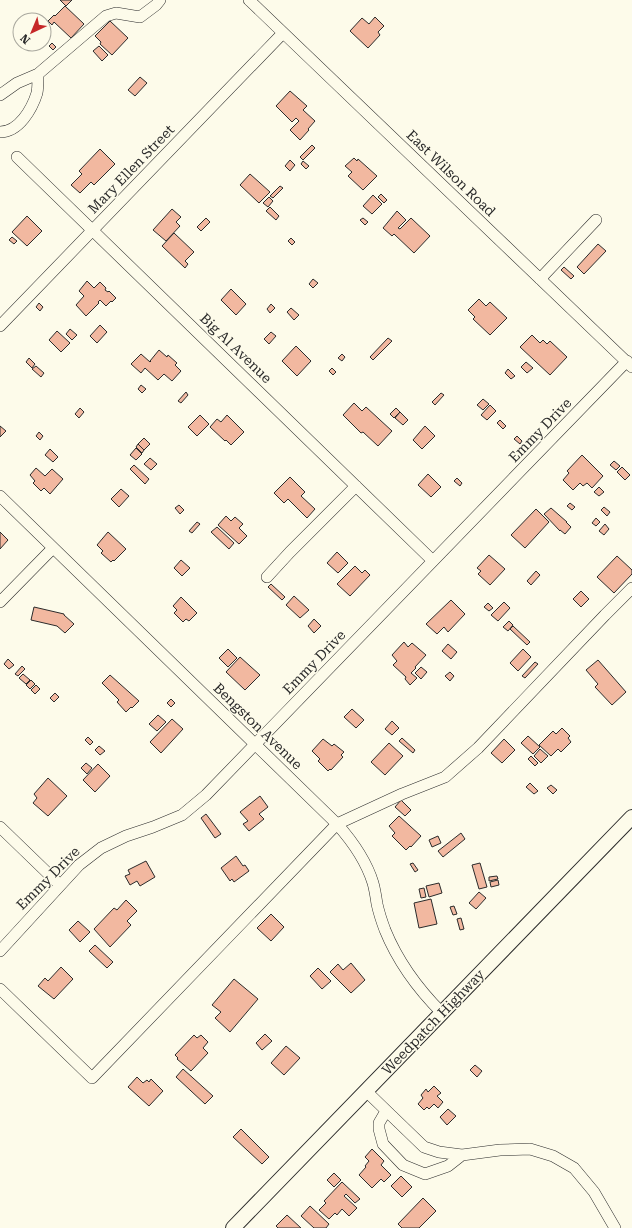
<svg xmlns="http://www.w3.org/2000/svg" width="632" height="1228" font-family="'Roboto Serif',serif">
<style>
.building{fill:#f2b8a0;stroke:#2b2b2b}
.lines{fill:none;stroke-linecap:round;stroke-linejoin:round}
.minor-casing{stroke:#2b2b2b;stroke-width:12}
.major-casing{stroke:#2b2b2b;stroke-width:16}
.minor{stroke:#fdfbea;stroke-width:11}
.major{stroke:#fdfbea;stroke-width:14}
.labels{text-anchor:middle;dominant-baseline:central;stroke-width:3;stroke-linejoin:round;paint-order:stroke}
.street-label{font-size:14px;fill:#2b2b2b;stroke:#fdfbea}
</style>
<rect width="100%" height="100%" fill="#fdfbea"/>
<path class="building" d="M60,0H72L66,6Z
M65,6L84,24L71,38L54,22L52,25L48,21L54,15L55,16Z
M375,17L384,26L378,32L380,35L368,48L350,31L362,18L369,24Z
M110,21L128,38L112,55L100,44L101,42L95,36Z
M52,43L56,47L53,50L49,46Z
M99,46L108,55L102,61L93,51Z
M140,77L147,83L135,96L128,90Z
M290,91L307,106L303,110L315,121L308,129L309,130L300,140L290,130L299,121L296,118L292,122L276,106Z
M312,145L315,148L303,160L300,157Z
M100,149L115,164L94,185L91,182L80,193L71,185L82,174L79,171Z
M354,158L357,161L358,159L377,176L363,190L348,176L352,172L345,166Z
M290,160L295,165L290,171L285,166Z
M303,161L309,166L306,169L301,164Z
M250,174L270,192L259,203L240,185Z
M280,186L283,188L273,198L270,196Z
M381,194L387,200L384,203L378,197Z
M373,195L382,204L372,214L363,206Z
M269,197L273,201L268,207L263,203Z
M270,207L279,216L276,220L266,211Z
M172,209L181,217L176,222L180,226L166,241L153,230Z
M397,211L406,220L398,228L400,229L411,218L430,236L414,253L394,234L392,236L383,228Z
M27,216L42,231L27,246L12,232Z
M206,218L210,222L201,231L197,227Z
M363,218L368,222L365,225L360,220Z
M174,233L194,252L185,261L188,264L185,268L162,246Z
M12,237L17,241L14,244L9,240Z
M291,238L295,242L292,245L288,241Z
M598,244L606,251L584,274L577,267Z
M564,267L574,276L571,279L561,270Z
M313,279L318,283L313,288L309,284Z
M87,281L94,288L100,282L106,288L105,290L108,292L109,291L116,298L112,302L111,301L106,306L100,300L98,302L99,303L86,316L76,305L84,296L79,291Z
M231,289L246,304L236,315L221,300Z
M479,299L486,306L490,302L507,318L490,335L473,319L475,317L468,310Z
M39,303L43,307L40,311L36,307Z
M271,304L275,308L270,313L267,309Z
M291,308L299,315L294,320L287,312Z
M100,325L107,332L97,343L90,336Z
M70,329L77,335L72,340L66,334Z
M57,331L70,343L61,352L49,340Z
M271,332L276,336L269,344L264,339Z
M532,335L540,343L543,340L547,344L550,341L567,357L550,375L520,347Z
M388,338L392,341L373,360L370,357Z
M296,346L311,361L297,376L282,361Z
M159,350L167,357L168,355L177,363L175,365L181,371L172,381L164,374L158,380L145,368L141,373L131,364L141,354L150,362L151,361H150Z
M342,354L345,357L342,361L338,358Z
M29,358L35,364L32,368L26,362Z
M526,362L533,368L527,373L521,367Z
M36,366L44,373L41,377L32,369Z
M332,368L336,372L333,375L329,371Z
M508,369L515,376L511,379L505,373Z
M141,385L146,389L142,393L138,389Z
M186,392L188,395L181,403L178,401Z
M441,393L444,395L435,405L432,402Z
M483,399L489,404L483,410L477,405Z
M354,403L362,411L366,407L392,431L378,446L363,432L361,433L343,415Z
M490,405L496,411L487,420L481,415Z
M80,408L84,412L79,418L75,414Z
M396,408L400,412L394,418L390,414Z
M400,412L408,420L403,425L395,418Z
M200,415L209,424L197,436L188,427Z
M227,415L244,432L231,445L226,440L225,441L210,427L217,419L221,422Z
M500,420L506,426L503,429L497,423Z
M0,426L6,431L0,437Z
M425,426L435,436L422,449L413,440Z
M39,432L43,436L40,440L36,436Z
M517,436L522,441L520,444L514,439Z
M144,438L150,444L144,450L138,444Z
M138,444L144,450L142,453L136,447Z
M136,448L142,454L136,460L130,455Z
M50,449L58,457L53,462L45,455Z
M582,455L603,476L592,488L587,483L583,486L580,483L573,490L563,480L569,473L567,471Z
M150,458L157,464L151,470L144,464Z
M614,461L620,466L616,470L610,465Z
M134,465L149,479L145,484L130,469Z
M622,467L630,475L625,480L617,472Z
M36,468L45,476L52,469L63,479L50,494L44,488L41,491L33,483L35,481L30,475Z
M428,474L441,487L431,497L418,485Z
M290,477L305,492L301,496L315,509L307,518L288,499L284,503L274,493Z
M457,478L462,483L460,486L454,481Z
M599,487L604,492L599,496L594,492Z
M121,489L129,496L119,507L111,499Z
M570,503L575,507L572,510L567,506Z
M179,505L184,510L180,514L175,508Z
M604,507L610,512L607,516L601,510Z
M551,508L567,522H566L571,527L565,534L560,530V531L544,514Z
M536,509L549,522L525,548L511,535Z
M226,516L231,521L235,517L243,524L239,528L247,536L239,544L218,525Z
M596,518L600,522L596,526L592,523Z
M197,522L200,524L192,533L189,531Z
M605,524L609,529L604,535L599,531Z
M217,527L234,543L229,549L211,532Z
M0,532L8,540L0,549Z
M108,532L126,549L114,561L113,560L111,562L101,553L103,551L97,545Z
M337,552L348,563L338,573L327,563Z
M489,555L505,569L490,585L478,574L481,571L477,568Z
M617,556L632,570V574L614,593L597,577Z
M181,560L190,568L182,576L174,568Z
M355,566L362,573L365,570L370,575L350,596L337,584Z
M536,571L540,575L531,585L527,581Z
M271,584L285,597L282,600L268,587Z
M581,591L589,599L581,607L573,599Z
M294,596L309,610L300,618L286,605Z
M181,597L197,613L189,621L186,619L183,622L174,613L177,610L173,606Z
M451,600L465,614L448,632L444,627L437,634L426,624Z
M504,602L510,608L498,621L491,615Z
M488,603L493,608L489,611L484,607Z
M34,607L64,614V615L74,624L65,633L57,626L31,620Z
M314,619L321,626L314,633L308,626Z
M509,621L513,625L508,631L503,627Z
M513,626L530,642L527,645L510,629Z
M404,642L408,647L412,643L426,655L415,667L416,668L411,673L417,678L410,685L405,679L406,677L393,665L397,661L392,655Z
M448,644L457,652L451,659L442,651Z
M228,649L237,658L228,667L219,658Z
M523,649L531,657L518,671L510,663Z
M240,657L260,675L245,690L226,672Z
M8,659L14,665L9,669L4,664Z
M598,660L626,692L612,705L595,687L598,684L586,670Z
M535,662L538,664L525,678L522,676Z
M22,666L25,669L18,676L15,674Z
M421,667L427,672L421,679L415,673Z
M450,672L454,676L450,681L445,676Z
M23,674L30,680L26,684L19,678Z
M110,675L139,701L132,708L131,707L126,712L117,702L119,700L102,683Z
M31,680L35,684L30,689L26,685Z
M36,685L40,689L35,694L31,690Z
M55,693L59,697L54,702L50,698Z
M171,699L175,703L171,707L167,703Z
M352,709L364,720L356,728L344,717Z
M158,715L166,722L157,731L149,724Z
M172,719L183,729L161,753L150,742Z
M392,721L399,728L392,735L385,729Z
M562,728L570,736L568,738L571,742L561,752L558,749L551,756L539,745L553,731L556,734Z
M528,736L540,747L533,754L521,743Z
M88,737L93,742L90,745L85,740Z
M402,738L415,750L413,753L399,741Z
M323,739L332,746L334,744L344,752L341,755L343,757L331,770L330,769L328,771L318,761L320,759L312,751Z
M504,739L515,750L502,763L491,753Z
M389,743L403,756L385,775L371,762Z
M99,746L105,751L100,755L95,750Z
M540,749L548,756L541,763L534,756Z
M531,756L538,763L535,766L528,759Z
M86,763L92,768L87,774L81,768Z
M98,764L110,776L95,792L83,780Z
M48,778L67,796L48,816L33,803L37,798L34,794Z
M530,783L538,791L534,794L526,787Z
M551,785L557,790L553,794L547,788Z
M260,796L268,807L259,814L264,819L249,831L243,824L248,821L240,812Z
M401,800L411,810L405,816L395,807Z
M206,814L221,834L215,838L201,818Z
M399,816L421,836L411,847L410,846L406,850L392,836L395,833L389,826Z
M461,833L465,839L443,857L438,851Z
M438,836L441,843L432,847L429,840Z
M236,856L243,866L245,865L249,871L234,882L232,879L230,881L221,868Z
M146,861L155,877L140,886L137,881L130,885L125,876L130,874L128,870Z
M413,863L418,870L415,872L410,864Z
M480,863L487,887L479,889L472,865Z
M497,876L498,879L489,881V877Z
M498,880L499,885L491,887L490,882Z
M439,883L442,893L429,897L426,886Z
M424,888L426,897L421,898L419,889Z
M479,892L486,898L476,909L469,903Z
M431,899L437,924L419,928L414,903Z
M126,900L137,911L127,921L131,925L110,947L94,929L114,908L117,910Z
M454,906L457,914L453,915L450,907Z
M271,914L284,927L271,941L257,928Z
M461,918L464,929L460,930L457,919Z
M78,921L90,932L80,942L69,930Z
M95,945L113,962L107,968L89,951Z
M351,963L365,980L351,993L330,972L338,964L343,970Z
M61,967L73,979L54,999L38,986L45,978L48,981Z
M318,968L331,981L322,989L310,976Z
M234,979L258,999L230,1032L215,1018L221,1012L212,1005Z
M265,1034L272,1041L262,1050L256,1043Z
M194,1035L197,1038L201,1035L208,1042L203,1048L208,1053L191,1071L177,1059L178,1058L175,1055Z
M286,1046L300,1058L284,1075L271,1063Z
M475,1065L482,1071L477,1077L470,1070Z
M183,1069L213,1096L205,1104L176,1077Z
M137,1077L143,1083L147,1080L149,1082L151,1079L163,1091L149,1106L128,1087Z
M434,1086L441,1093L437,1096L443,1102L438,1108L434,1104L429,1109L427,1107L424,1110L418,1104L423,1098L421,1095L426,1089L428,1092Z
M448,1109L456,1116L447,1125L440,1117Z
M241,1129L269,1157L262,1164L233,1137Z
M372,1149L384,1161L381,1165L391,1175L384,1182L381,1179L372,1188L359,1175L366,1167L365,1166L369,1161L365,1157Z
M334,1173L341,1180L334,1187L327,1180Z
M401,1176L412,1187L402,1197L391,1186Z
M342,1182L360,1199L355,1203L346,1194L344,1196L357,1208L349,1216L342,1209L337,1215L335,1213L329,1219L319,1210L326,1203L324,1201Z
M423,1198L436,1211L419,1228H402L398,1224Z
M310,1206L329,1224L326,1228H314L301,1216Z
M287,1215L301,1228H278L276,1226Z"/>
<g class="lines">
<defs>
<path id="minor" d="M249,0L632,367
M0,95L17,83L38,74L106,16L116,13L140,17L156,5L160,0
M0,132C19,132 32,109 37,93C38,88 38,80 38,74
M17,157L433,561
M540,279L596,220
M0,326L283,33
M0,496L337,824C353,842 366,860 373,883C375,890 376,897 377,904C379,913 382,922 385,930C398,962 418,989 442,1013
M267,577L290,552L356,486
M0,602L53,548
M0,827L60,885
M0,951L79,865L101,848L126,836L153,827L182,815L206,795L627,361
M0,989L92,1078L337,824L402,794L445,777L478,748L605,615L632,588
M366,1091L424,1147L439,1152L462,1155L500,1150L530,1149L553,1156L574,1168L594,1192L615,1228
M386,1111L379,1123V1129L383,1144L403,1165L425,1174L448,1166L462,1155"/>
<path id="major" d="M233,1228L632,817"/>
</defs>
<use href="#minor" class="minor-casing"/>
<use href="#major" class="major-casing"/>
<use href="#minor" class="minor"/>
<use href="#major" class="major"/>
</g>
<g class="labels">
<g class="street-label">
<text transform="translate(131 169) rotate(-46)">Mary Ellen Street</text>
<text transform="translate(451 173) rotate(44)">East Wilson Road</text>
<text transform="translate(236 348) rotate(44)">Big Al Avenue</text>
<text transform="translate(540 430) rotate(-46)">Emmy Drive</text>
<text transform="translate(314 662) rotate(-46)">Emmy Drive</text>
<text transform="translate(258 726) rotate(44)">Bengston Avenue</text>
<text transform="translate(48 878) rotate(-45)">Emmy Drive</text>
<text transform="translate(433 1022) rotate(-46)">Weedpatch Highway</text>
</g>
</g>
<g transform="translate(32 32) rotate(224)"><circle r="19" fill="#fdfbea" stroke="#a9a89e"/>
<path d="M0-3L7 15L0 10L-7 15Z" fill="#c62828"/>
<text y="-6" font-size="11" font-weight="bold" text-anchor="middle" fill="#2b2b2b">N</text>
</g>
</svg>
